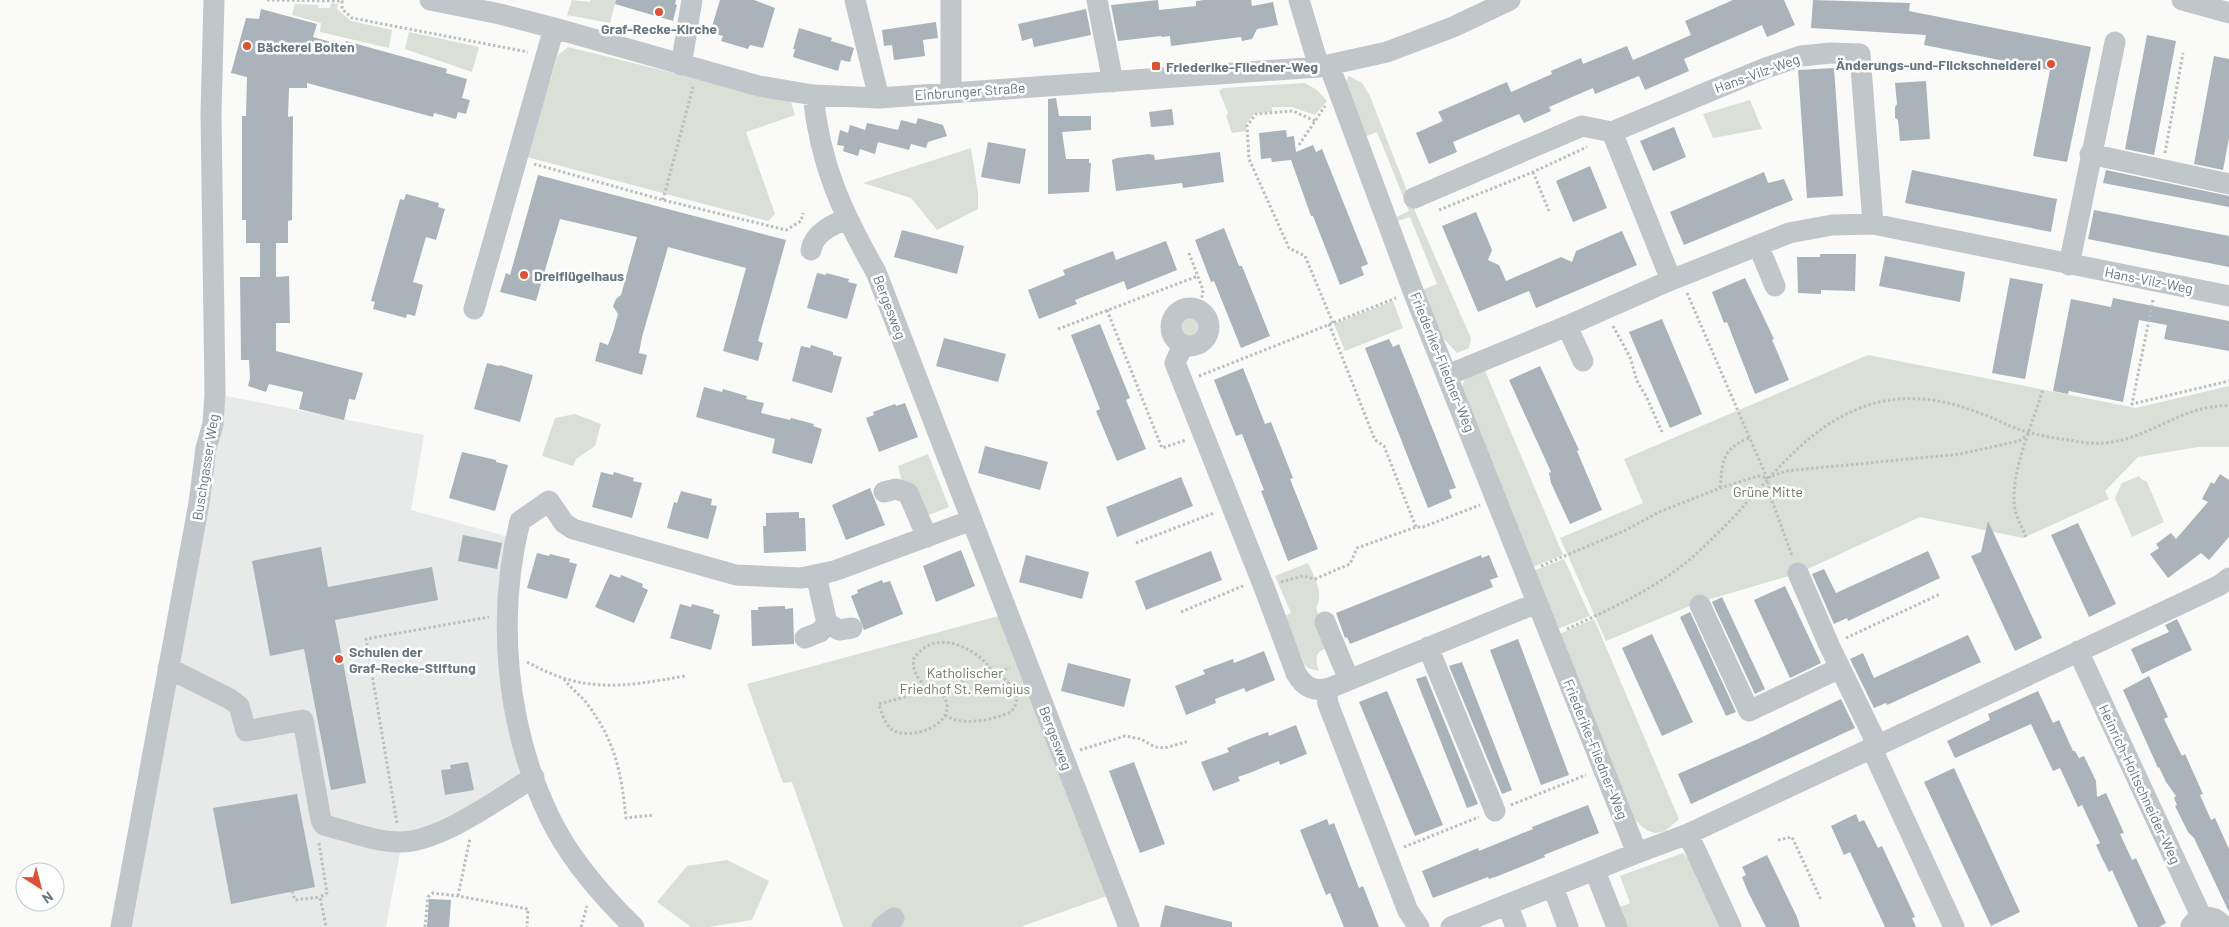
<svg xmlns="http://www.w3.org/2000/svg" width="2229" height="927" font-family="Barlow,sans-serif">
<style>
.built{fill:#e8e9e9}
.green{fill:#dadfd7}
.building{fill:#aab3b9}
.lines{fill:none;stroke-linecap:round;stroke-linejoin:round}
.path{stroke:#bcbfc2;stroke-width:3;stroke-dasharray:2.5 2.5;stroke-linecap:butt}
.minor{stroke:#c1c6ca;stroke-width:21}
.poi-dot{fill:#dd5235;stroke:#fff;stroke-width:2}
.labels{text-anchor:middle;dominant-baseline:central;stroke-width:5;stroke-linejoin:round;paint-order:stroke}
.poi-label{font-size:14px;font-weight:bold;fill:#667782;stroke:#fff;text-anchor:start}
.street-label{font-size:14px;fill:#667782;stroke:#fff}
.park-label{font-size:14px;fill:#697a65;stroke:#fff}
</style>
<rect width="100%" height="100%" fill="#fafaf8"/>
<path class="built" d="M217,394L424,435L411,510L513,538L506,585L532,777L401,847L386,927H123Z"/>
<path class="green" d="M572,0L590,2L591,0H616L610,23L567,15Z
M331,3L338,4L337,9L351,21L392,30L389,48L320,32L321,23L292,15L295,4L318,5V8H330Z
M409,32L479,47L472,72L405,49Z
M568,47L791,102L795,115L746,132L775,214L768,221L527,157L558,55Z
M1349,76L1362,83L1369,94L1417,216L1471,338L1469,348L1457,353L1440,335L1422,290L1437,284L1410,217L1397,221L1396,217L1409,211L1377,132L1364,137L1345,83Z
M1305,83L1317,90L1327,101L1315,115L1292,107H1272V112L1255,113L1246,124V131L1232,133L1226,116L1228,113L1219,91L1223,88Z
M1750,100L1762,129L1713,138L1703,114Z
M971,148L978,193V209L937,230L911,198L863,183Z
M1393,301L1403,328L1345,351L1334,324Z
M1178 327a12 12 0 1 1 24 0a12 12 0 1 1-24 0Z
M1868,355L2136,408L2229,386V447H2198L2138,457L2105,491L2109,499L2023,538L1920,517L1799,573L1697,603L1606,641L1560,538L1643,503L1624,459Z
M1483,366L1563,555L1532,567L1462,390C1463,376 1471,372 1483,366Z
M575,414L601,424L595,446L576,459L573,466L542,456L555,418Z
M928,454L949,507L926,516L902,482L898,466Z
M2139,476L2141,479L2147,482L2164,522L2132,537L2115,498L2122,483Z
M1564,559L1590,616L1555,630L1533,571Z
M1308,563C1315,578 1324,592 1316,608L1330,648C1314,650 1315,659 1319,671L1308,668L1305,665L1285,616L1291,613L1275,576Z
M1002,615L1107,896L1020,927H843L792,782L783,783L747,684Z
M1594,619L1679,819C1674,823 1668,830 1662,832C1646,837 1634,818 1626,808L1559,634Z
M1683,853L1703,877L1726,927H1620L1613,910L1630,903L1620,876Z
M727,860L769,881L752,920L709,927H691L657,902L687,866Z"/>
<path class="building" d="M616,0H676L675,4L677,5L673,21L615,4Z
M720,0H754L775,8L763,48L750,45L748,49L721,41L723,36L710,33Z
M1158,0L1159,10L1196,6V1L1204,0H1251L1252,6L1273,2L1278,25L1257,29L1252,39L1242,41L1241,37L1171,46L1170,36L1162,37L1161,36L1118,41L1111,5Z
M1733,0H1784L1795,25L1767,37L1762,25L1684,59L1689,71L1645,90L1639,76L1595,94L1593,88L1549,107L1551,111L1524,123L1519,114L1453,142L1457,152L1429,164L1416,133L1443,121L1438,112L1507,82L1511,92L1552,74L1551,71L1581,58L1583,64L1627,46L1633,60L1691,35L1685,21Z
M1813,0L1910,3L1909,11L2091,47L2067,162L2033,156L2050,70L1924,45L1926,35L1811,28Z
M261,9L317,24L313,37L345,46L346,41L447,69L446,73L467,79L462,98L470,100L466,114L458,112L456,119L434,113L433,117L307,83V88H289L288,117L293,116L292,220L288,221V243H276V277L289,276L290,323H276V351L363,373L355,400L349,399L344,420L299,409L303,392L269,384L266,392L248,386L250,378L249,360H241L240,277H260V243H246V220H242V116H246L247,77L231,73L246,18L259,19Z
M1086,9L1091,35L1034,47L1032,38L1022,41L1018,24Z
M936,22L938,38L923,40L925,56L894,60L892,45L884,46L882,30Z
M799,28L832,38L831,41L854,48L850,62L841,60L838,71L793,57L795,49H793Z
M2147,35L2176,41L2154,155L2125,149Z
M2214,56L2229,59V138L2223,170L2194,164Z
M1834,68L1843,196L1807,198L1798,70Z
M1926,81L1930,139L1900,141L1898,120L1895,118V107L1897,104L1895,83Z
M1056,98L1059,116H1091V130L1062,132L1066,159H1089V163H1091L1089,192L1048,194V99Z
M1172,109L1174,125L1151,127L1149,112Z
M918,118L943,125L947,136L928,142L926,148L911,144L909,150L878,142L875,154L860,149L858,156L843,151L844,146L837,145L840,130L848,133L850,125L865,130L867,123L898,130L901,120L916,124Z
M1674,127L1686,157L1653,171L1640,141Z
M1286,130L1287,137L1294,136L1296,152L1313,145L1316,152L1322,149L1368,264L1361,267L1364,275L1340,285L1313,216H1311L1291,160L1272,162L1271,158L1261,159L1259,133Z
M988,142L1026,149L1020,184L981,177Z
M1220,152L1224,182L1183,188L1182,183L1116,191L1112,160L1117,158L1149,154L1154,155L1155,160Z
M1590,166L1607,208L1573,222L1556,181Z
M1912,170L2057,199L2051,232L1905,203Z
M2106,170L2229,196V207L2103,183Z
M1764,172L1768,183L1784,179L1793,200L1684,245L1670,212Z
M538,175L786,240L758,341L763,343L758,361L723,351L746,268L668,247L642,337L639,353L647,355L642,375L595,361L600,342L608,345L613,332L618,314L613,306L616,299L621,295L637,237L560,219L536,301L500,292L506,273L510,275Z
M406,194L439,203L438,207L445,209L436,240L426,237L413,282L423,285L415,316L407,314L406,318L373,309L375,302L371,301L400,199L404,200Z
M2094,210L2229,236V267L2088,239Z
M1476,212L1492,250L1488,260L1499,265L1506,281L1561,257L1572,262L1576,251L1622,231L1637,265L1536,308L1529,291L1478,312L1442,226Z
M1224,228L1239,266H1242L1270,336L1241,348L1214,281L1211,282L1195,240Z
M902,230L964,246L957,274L894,257Z
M1166,241L1177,270L1127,290L1124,281L1075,300L1077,304L1039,319L1028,290L1065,275L1063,270L1113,251L1116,260Z
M1820,254H1856L1855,291L1821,290V294L1798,293L1797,257H1820Z
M1885,256L1965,272L1960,302L1879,286Z
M817,273L826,275V273L849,279L848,282L857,284L847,319L807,308Z
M1745,278L1774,339L1772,340L1776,349L1789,380L1755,394L1727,322L1724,323L1712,292Z
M2010,278L2043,284L2025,379L1992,373Z
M2113,298L2229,321V351L2164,339L2167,325L2139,320L2123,402L2069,391L2068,394L2053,391L2071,299L2111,307Z
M1662,319L1702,414L1670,428L1629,332Z
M1100,324L1130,398L1126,400L1146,449L1117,461L1096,411L1100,409L1071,335Z
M944,338L1006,354L998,382L936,366Z
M1389,339L1393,347L1399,344L1456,488L1449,490L1452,498L1428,508L1365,348Z
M811,345L833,352V355L842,357L832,393L792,381L801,346L810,348Z
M487,363L499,366L500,365L533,375L520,422L474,409Z
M1540,366L1579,450L1577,451L1602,510L1570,524L1551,483L1549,473L1551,472L1509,380Z
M1243,368L1265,424L1271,422L1293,478L1290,479L1318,549L1288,561L1261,491L1264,490L1242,434L1236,436L1214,380Z
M704,387L722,392L723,389L747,396L746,399L764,403L761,413L790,420L791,418L814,424L813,426L822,429L812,464L772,453L775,439L696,417Z
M905,403L918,437L879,452L866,418L874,415L873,412L895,404L896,406Z
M985,446L1048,462L1040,490L978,473Z
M462,452L496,460V462L508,465L495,511L449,498Z
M601,472L613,475L614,472L634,478L633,481L642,483L632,518L592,507Z
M2220,474L2229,480V537L2209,560L2201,553L2168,578L2150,554L2159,548L2156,544L2171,533L2176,539L2208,502L2202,499L2211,482L2214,484Z
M1181,477L1193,506L1117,537L1106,507Z
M870,488L885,525L846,540L832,505Z
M681,491L712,499L711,505L717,506L708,539L667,528L674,502L677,503Z
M799,512V518H805L806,551L764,553L763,526H766V513Z
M1988,521L2042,638L2015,651L1971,556L1981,552Z
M2078,523L2116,604L2089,617L2051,535Z
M463,535L502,543L497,569L458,561Z
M321,547L328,587L432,567L438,600L335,620L366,783L331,790L304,649L270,656L252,561Z
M961,550L975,586L936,602L923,566Z
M1211,551L1222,580L1146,610L1135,581Z
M1928,551L1940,578L1848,621L1847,618L1834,624L1812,574L1824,569L1836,593Z
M537,553L549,556L550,554L570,559L569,562L577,564L567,599L527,588Z
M1026,555L1089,572L1082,599L1019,582Z
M1481,555L1482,558L1489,555L1498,577L1490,580L1493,587L1350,644L1347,637L1345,638L1336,613Z
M610,574L620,578L621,575L643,584L642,587L648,590L634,623L595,607Z
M882,580L883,583L890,581L903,614L864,630L851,596L858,593L857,590Z
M1785,586L1821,663L1790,678L1754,600Z
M1722,597L1765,689L1755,694L1712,602Z
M680,604L691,607L692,604L714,610L713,613L720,615L711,650L670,638Z
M785,606V609L793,608L794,644L752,646L751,610H758V607Z
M1690,612L1736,712L1726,716L1680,617Z
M2177,619L2192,650L2142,674L2131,649L2169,632L2165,625Z
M1652,634L1693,722L1662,736L1622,648Z
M1968,635L1981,662L1887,705L1886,703L1874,708L1850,659L1863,653L1874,678Z
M1518,639L1569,775L1541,785L1490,650Z
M1264,651L1275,680L1246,692L1244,688L1215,699L1216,703L1186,715L1175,686L1205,674L1203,670L1233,659L1234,663Z
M1462,662L1512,790L1502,794L1449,666Z
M1068,663L1131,679L1124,707L1061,691Z
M1426,676L1478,804L1467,808L1416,679Z
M2149,676L2168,717L2164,719L2176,744L2182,756L2185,754L2203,794L2200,795L2211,820L2215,818L2229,849V912L2194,838L2188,832L2175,806L2177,805L2174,798L2176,796L2166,782L2159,767L2158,768L2123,690Z
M1387,691L1443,825L1415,836L1359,702Z
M2038,691L2053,723L2059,720L2073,751H2075L2079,758L2084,756L2096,781L2097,797L2106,793L2124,833L2120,834L2132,860L2136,858L2166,923L2159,927H2138L2112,870L2109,872L2102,858L2096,845L2100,843L2082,805L2078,807L2060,768L2053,771L2031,724L1955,758L1947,741L1990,720L1988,714Z
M1841,699L1855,728L1691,804L1678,774L1758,739Z
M1296,725L1307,754L1280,765L1279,761L1252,772L1238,777L1240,781L1213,791L1201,762L1229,752L1227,748L1254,737L1268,732L1269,736Z
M468,762L474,790L445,795L441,770L451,769L450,765Z
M1134,762L1165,844L1140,853L1109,771Z
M1954,768L2020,912L1991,926L1924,782Z
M297,794L315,887L231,904L213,808Z
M1588,805L1599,833L1544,855L1545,857L1498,876L1489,879L1488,877L1433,898L1422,871L1478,848L1479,851L1533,829L1532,827Z
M1856,814L1859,822L1864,820L1878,848L1882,846L1915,917L1912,918L1916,927H1885L1850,852L1844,855L1831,826Z
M1327,819L1329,825L1334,823L1359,888L1363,886L1379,927H1344L1330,893L1326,895L1300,830Z
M1767,855L1797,917L1800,927H1766L1748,892L1742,877L1746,875L1742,867Z
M429,899L451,900L449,927H427Z
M1165,905L1232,922V927H1160Z"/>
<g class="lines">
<path class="path" d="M267,0L342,1V9L352,18L528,52
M1315,121L1293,111L1256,114L1247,126L1249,159L1289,248L1305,256L1333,323
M1299,145L1325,106
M2165,153L2183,53
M534,164L663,200L786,230L801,221L803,213
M1533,172L1549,211
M663,200L693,87
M1439,210L1533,172L1587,147
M1189,253L1203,290L1200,309
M1687,293L1767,478L1770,495L1792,556
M2153,300L2132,404L2229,381
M1107,310L1162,448L1186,440
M1329,324L1375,440L1384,446L1416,527
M1613,326L1630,357L1637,381L1646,396L1662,432
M1058,329L1198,276
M1199,376L1396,298
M1720,488C1723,463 1720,450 1749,438
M2026,537C2021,525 2014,513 2014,500C2013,466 2033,423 2043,389
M1136,543L1214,513
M1541,566L1626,530L1659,512L1720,488L1758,476L1767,478L1786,471L1960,454L2019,441L2030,433
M1281,582L1303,576L1315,579L1350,564L1357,548L1416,527H1423L1480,505
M1181,612L1245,585
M1567,629C1613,608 1657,588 1695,555C1713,538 1732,520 1748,501C1781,465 1813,426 1860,408C1900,392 1943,398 1982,414C1994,418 2005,424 2017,429C2033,434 2052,438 2069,440C2080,442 2092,444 2103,443C2140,441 2171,415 2206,408C2214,406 2222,406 2229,405
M1846,638L1940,594
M527,662C585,694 622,687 685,676
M564,679C571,689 581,695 588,705C616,743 621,772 626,818L654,815
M936,688C939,692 944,696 946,701C955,725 909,742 891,729C885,724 881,711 879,704L1010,668
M927,691C920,679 911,672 914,658C918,653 923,648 929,645C951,635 983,654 993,673
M945,715C962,727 992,720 1011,712C1025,696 1009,684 998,672
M1080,750L1125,736L1141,739L1155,747L1165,748L1189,741
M1511,805L1586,775
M397,823L366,639L489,617
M1778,840L1792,837L1821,900
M319,843L327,893L320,897L326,927
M1404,847L1479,817
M292,891L295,900L320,897
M458,896L470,838
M425,927L428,897L433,893L458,896L528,909L527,927
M581,927L587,906"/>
<path class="minor" d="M430,0L500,14L554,28L759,86L813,95L879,98L1319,67L1387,52L1453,27L1510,0
M855,0L879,98
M1097,0L1113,82
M1299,0L1319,67
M2182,0L2229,13
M681,65L692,0
M1329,65L1413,291L1637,853L1451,927
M951,92V0
M813,95C820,165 842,212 876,272L1129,927
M1612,132L1763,69L1801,56L1831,53L1860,54L1873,224
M2090,154L2229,184
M1414,198L1582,126L1612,132L1671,280
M1758,245L1775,286
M811,250C814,233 832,225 846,219
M2069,265L2115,42
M1171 327a19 19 0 1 1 38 0a19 19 0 1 1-38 0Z
M474,309L554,28
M1567,326L1583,361
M1183,345L1175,363L1264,587L1296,673C1304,688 1316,693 1332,687L1537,603
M1448,375L1567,326L1671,280L1789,233L1832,225L1873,224L2229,296
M884,492L896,489L908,493L927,537
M1798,573L1829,645L1877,744
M816,575L827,623L839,630L852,628
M1700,605L1749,711L1840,668
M1325,622L1349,680
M805,638L820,632L827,623
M1428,647L1495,811
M2078,651L2202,918
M168,668L230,699L239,706L246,731L303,720L321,820L324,825C348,831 375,842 399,842C439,843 500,798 534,777
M1326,689L1328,704L1408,911L1419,927
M1871,747L1954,927
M1688,834L1731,927
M1637,853L1688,834L2191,599L2220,585L2229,578
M1595,871L1617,927
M1553,887L1568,927
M1507,905L1516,927
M2191,926C2200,914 2215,914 2224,927
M121,927L199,503L206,448L213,424L215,393L211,113L214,0
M634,927C601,895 569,858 549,816C506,726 496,617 520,521L549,501L564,523L573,529L736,575L801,578L834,571L972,520
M882,927L894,918"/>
</g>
<g class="poi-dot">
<circle cx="659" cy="12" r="5"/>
<circle cx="247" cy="46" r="5"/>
<circle cx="2051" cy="64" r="5"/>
<rect x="1151" y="61" width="10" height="10" rx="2.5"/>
<circle cx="524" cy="275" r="5"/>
<circle cx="339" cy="659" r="5"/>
</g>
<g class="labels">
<g class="poi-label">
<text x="659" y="28" text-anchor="middle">Graf-Recke-Kirche</text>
<text x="257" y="46">Bäckerei Bolten</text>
<text x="2041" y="64" text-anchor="end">Änderungs-und-Flickschneiderei</text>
<text x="1166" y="66">Friederike-Fliedner-Weg</text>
<text x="534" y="275">Dreiflügelhaus</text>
<text x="349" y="651">Schulen der<tspan x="349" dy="16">Graf-Recke-Stiftung</tspan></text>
</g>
<g class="street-label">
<text transform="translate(1757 73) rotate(-20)">Hans-Vilz-Weg</text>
<text transform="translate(970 91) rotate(-4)">Einbrunger Straße</text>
<text transform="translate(2149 280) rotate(11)">Hans-Vilz-Weg</text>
<text transform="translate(890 307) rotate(69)">Bergesweg</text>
<text transform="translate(1443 362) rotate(68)">Friederike-Fliedner-Weg</text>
<text transform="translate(205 467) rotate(-81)">Buschgasser Weg</text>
<text transform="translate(1056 738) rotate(69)">Bergesweg</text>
<text transform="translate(1596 749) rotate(68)">Friederike-Fliedner-Weg</text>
<text transform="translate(2140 784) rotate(65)">Heinrich-Holtschneider-Weg</text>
</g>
<g class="park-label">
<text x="1768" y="491">Grüne Mitte</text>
<text x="965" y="672">Katholischer<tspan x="965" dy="16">Friedhof St. Remigius</tspan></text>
</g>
</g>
<g transform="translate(40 887) rotate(144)"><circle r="24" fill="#ffffff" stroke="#c2c9cd"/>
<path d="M0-4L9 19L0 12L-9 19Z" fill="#dd5235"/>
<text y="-8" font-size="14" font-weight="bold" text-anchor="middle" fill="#667782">N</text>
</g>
</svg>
